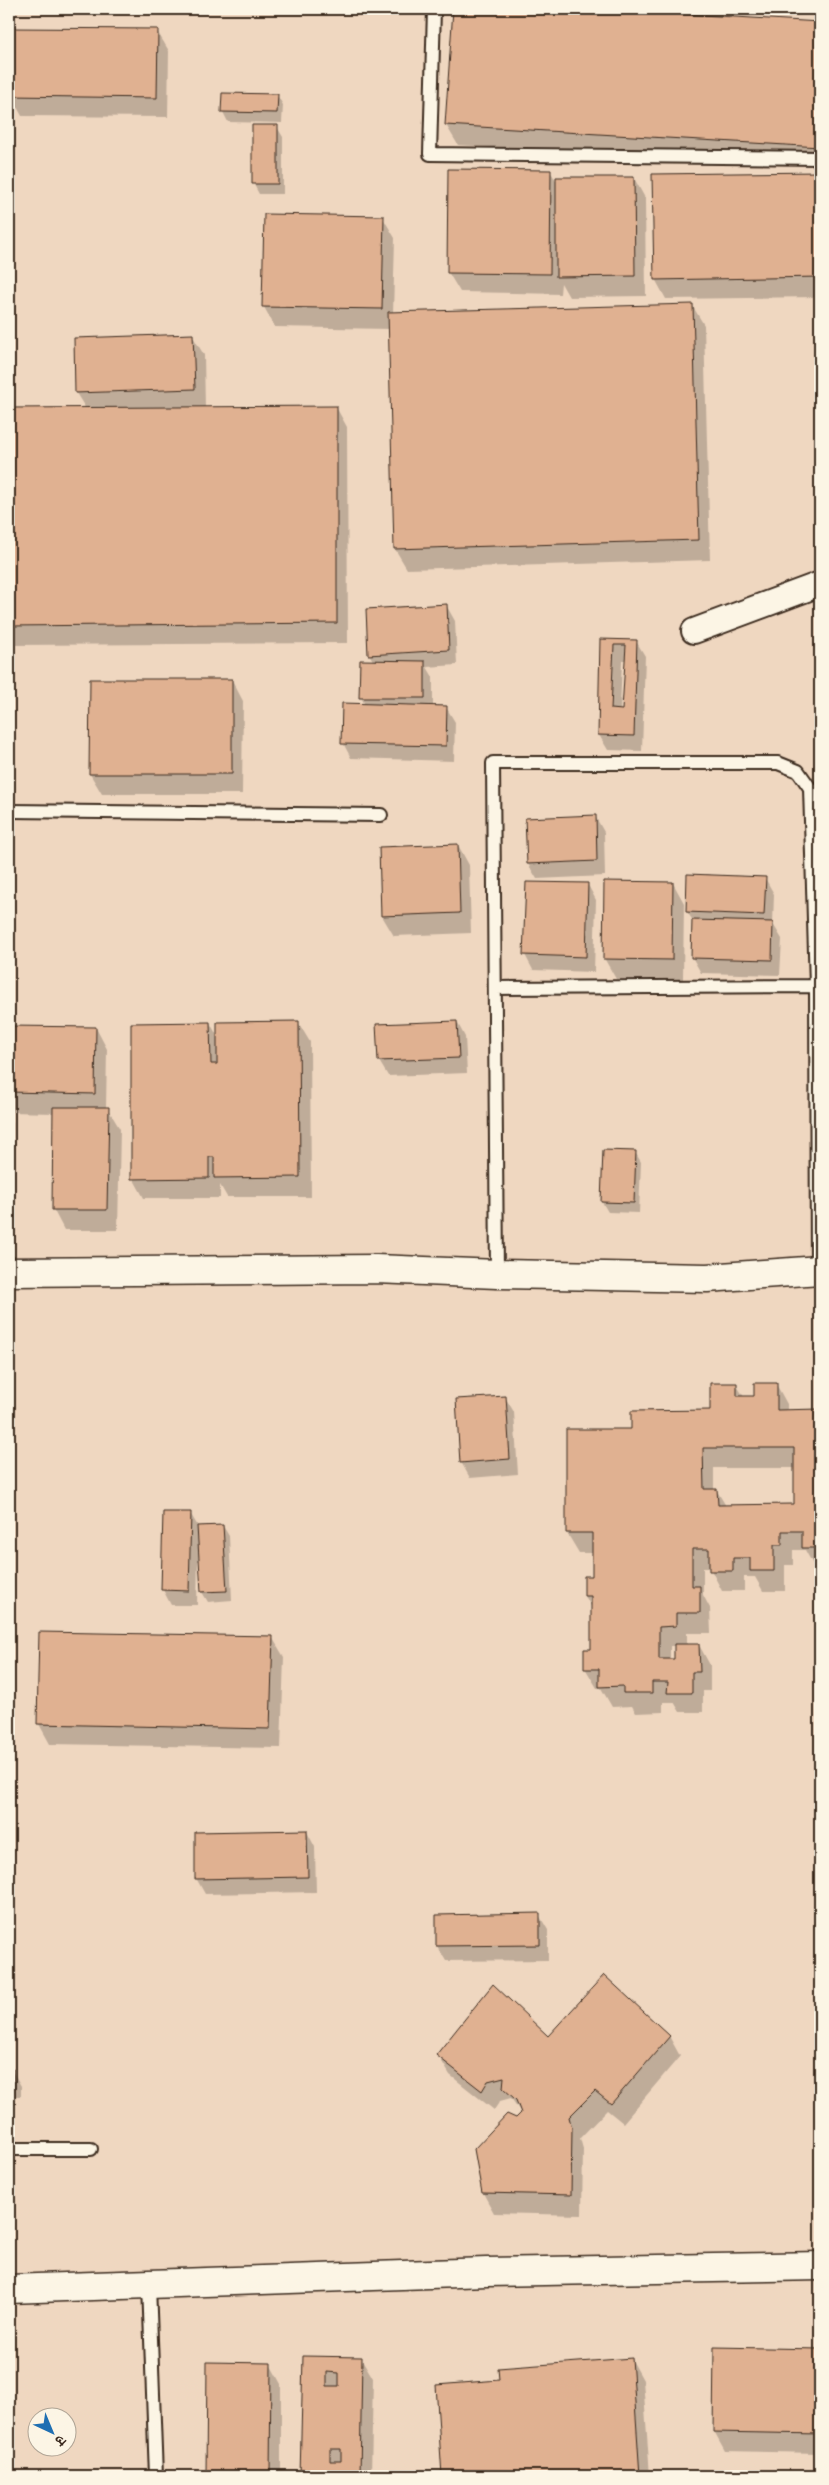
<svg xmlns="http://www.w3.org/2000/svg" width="829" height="2485" font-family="Dekko,'Playpen Sans Deva',sans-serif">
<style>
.built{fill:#efd7c0;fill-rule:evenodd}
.shadow{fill:#0003;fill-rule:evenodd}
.building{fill:#e0b191;stroke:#3b2a1e;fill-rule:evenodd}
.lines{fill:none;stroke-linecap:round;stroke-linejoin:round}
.service-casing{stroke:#3b2a1e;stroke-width:16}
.minor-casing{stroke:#3b2a1e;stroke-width:28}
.tertiary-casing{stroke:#3b2a1e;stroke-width:31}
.service{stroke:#fcf5e5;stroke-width:12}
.minor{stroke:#fcf5e5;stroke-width:24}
.tertiary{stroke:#fcf5e5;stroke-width:28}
</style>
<rect width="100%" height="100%" fill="#f6e7d4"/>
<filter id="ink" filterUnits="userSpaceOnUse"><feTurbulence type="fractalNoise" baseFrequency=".02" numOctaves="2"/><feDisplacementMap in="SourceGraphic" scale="10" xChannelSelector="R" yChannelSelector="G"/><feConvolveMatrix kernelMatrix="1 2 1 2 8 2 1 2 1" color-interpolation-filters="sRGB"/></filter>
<g filter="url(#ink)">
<path class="built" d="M9,9H820V2476H9ZM38,2418H68V2448H38Z"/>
<path class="shadow" d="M454,9H578L820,23V166L458,145L446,125Z
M787,9H820V10Z
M157,31L169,51L168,117L22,116L11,96Z
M277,95L283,105L282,123L228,122L223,112Z
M277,127L283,137V194H259L253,183Z
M550,171L557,182L634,178L645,198L646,296L569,297L561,283L560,294L460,292L448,272Z
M820,173V297L666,299L655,279L654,176Z
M383,218L395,238L393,314L692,305L704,325L710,560L407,569L395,549L390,329L275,327L264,307Z
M192,335L204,355L205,408L336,407L347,427L348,643L12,645L9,640V409H86L76,393Z
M446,605L455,621L457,665L427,667L433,677V707H446L455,722L454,761L351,758L343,743L365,705L361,697L374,662L369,654Z
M602,640L636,641L645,656L642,751L608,750L599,735ZM622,660H627L623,711H620Z
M232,680L243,701L242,794H102L90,774Z
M595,816L604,832L605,876L537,879L528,864Z
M458,845L469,865L471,933L394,936L382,916Z
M765,878L774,894L773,924L782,939L780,975L701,973L692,957L694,922L687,912Z
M673,883L684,903L683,979H616L604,958Z
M588,885L596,900L594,972L533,970L525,955Z
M298,1022L310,1042L311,1197H227L220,1185V1198H144L133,1178L210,1023L218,1037Z
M457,1022L465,1037L467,1073L388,1076L379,1061Z
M9,1027L96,1028L107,1049L106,1109H108L120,1129L118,1230H64L53,1209L55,1113L9,1112Z
M9,1116L13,1124L11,1233H9Z
M635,1152L641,1162L639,1213L608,1212L602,1202Z
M736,1384L744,1397H755L776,1384L787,1404V1411H820V1568H815L805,1550H793V1565H785V1591H763L755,1577H744V1591H722L710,1568H703V1595L710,1608L711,1633H687V1645H699L710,1665V1691H703V1712H680L674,1702H663V1712L636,1713L632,1706L612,1707L601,1688H597L585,1668L592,1651V1608L585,1596L594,1577V1553H579L567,1533L632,1430L711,1411ZM714,1468H795V1505L726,1506L717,1491H714ZM670,1646H675V1660H670Z
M505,1397L514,1412L518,1474L470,1478L461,1462Z
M9,1445L10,1448V1481H9Z
M190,1513L199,1528L223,1526L229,1536L232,1600L208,1602L202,1592L200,1561H198L197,1605H171L163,1590Z
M40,1633L272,1637L284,1657L281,1748L50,1744L39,1724Z
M307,1832L315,1847L316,1892L205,1894L196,1878Z
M539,1915L548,1930V1960L446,1961L437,1946Z
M669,2036L680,2056L623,2123L607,2110L580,2138L583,2149L582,2215L494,2213L483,2193L516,2120L522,2114L511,2098L500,2101L494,2110L450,2075L438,2055L548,2038Z
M9,2065L21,2086V2096H9Z
M716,2348L820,2350V2453L725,2451L714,2431Z
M304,2357L361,2358L373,2378L371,2476H302Z
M632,2360L643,2380L650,2476H443L437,2386L501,2382Z
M208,2364H270L281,2384V2476H207Z"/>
<path class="building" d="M453,9H599L820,22V147L445,125Z
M11,28L158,29L157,98L10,96Z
M222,93L278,94L277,113L221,112Z
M252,125H278V184H252Z
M448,169L551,170L550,274L447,273Z
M820,172V277L654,280L652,174Z
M556,177H634L635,276L556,277Z
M264,214L384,216L382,309L262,307Z
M693,304L699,540L394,549L388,312Z
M193,334L195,389L75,393L74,338Z
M337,406V623L9,626V408Z
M447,604L449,650L368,655L366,609Z
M600,639L637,640L634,736L598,735ZM614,645H626L622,710L611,709Z
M360,660L425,661V698H359Z
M90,679H232V774H89Z
M342,703L447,706L446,746L341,744Z
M596,815L597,861L527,864L525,818Z
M458,844L460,913L381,916L379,847Z
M687,874L766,877L764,915L686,912Z
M604,881L673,882L672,960L603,959Z
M526,882L588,883L586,957L523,955Z
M692,920L773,922L772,960L691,958Z
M299,1021L300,1177L214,1178V1157H209V1178L131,1179V1023L210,1022L211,1064H217V1022Z
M457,1021L459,1058L378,1061L376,1024Z
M9,1026L96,1027L95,1094L9,1092Z
M53,1107H109L107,1210H52Z
M603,1150L636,1151L634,1203L601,1202Z
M710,1383H737V1396H754V1383H777V1410L820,1409V1548H802V1531H782V1545H774V1571H750V1558H733V1571H709V1549H692V1586H700V1613H676V1626L659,1627V1659H674V1644H699L700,1672H692V1693H667L668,1682H652V1693H623V1686L599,1687V1669H584V1649H591V1596H584V1576H592V1533H566V1429H631V1411L710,1410ZM703,1448H794V1504L718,1505L717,1489H704Z
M506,1396L510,1459L460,1463L456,1399Z
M163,1512H191L189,1591L161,1590Z
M223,1525L227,1591L201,1592L197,1526Z
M39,1632L273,1636L270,1729L37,1724Z
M307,1830L308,1877L195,1879V1832Z
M540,1913V1945L436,1946V1915Z
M604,1975L670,2036L611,2104L595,2091L569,2117L572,2128L571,2195L482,2193L474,2149L507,2114L516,2118L521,2113L516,2100L503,2088L504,2077L488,2081L482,2091L436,2055L493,1984L548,2036Z
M9,2069H13V2081H9Z
M714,2347L820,2349V2434L713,2432Z
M303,2356L362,2357L360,2476H300ZM327,2372L339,2373V2386H327ZM330,2449H341V2461H330Z
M632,2358L640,2476H442L436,2385L499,2380L498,2368Z
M207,2362L271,2363L270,2476H206Z"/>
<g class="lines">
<defs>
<path id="service" d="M434,9L430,154L820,158
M9,811L381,815
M495,988L816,986
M497,1274L493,763H778L798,771L810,788L816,986L817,1270
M9,2149H91
M149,2285L156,2476"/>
<path id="minor" d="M694,631L820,584"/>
<path id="tertiary" d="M9,1272L376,1269L497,1274L707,1278L820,1270
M9,2289L486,2272L820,2266"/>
</defs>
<use href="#service" class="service-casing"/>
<use href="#minor" class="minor-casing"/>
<use href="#tertiary" class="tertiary-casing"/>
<use href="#service" class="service"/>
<use href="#minor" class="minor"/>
<use href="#tertiary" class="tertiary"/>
</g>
</g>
<rect width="829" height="2485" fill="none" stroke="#fcf5e5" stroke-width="30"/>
<rect x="15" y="15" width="799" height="2455" fill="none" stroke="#3b2a1e" stroke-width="2" filter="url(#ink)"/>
<g transform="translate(52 2432) rotate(136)"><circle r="24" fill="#fcf5e5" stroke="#afa495"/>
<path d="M0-4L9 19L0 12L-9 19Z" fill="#1f6fb2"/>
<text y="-8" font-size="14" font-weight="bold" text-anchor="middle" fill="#3b2a1e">उ</text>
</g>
</svg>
